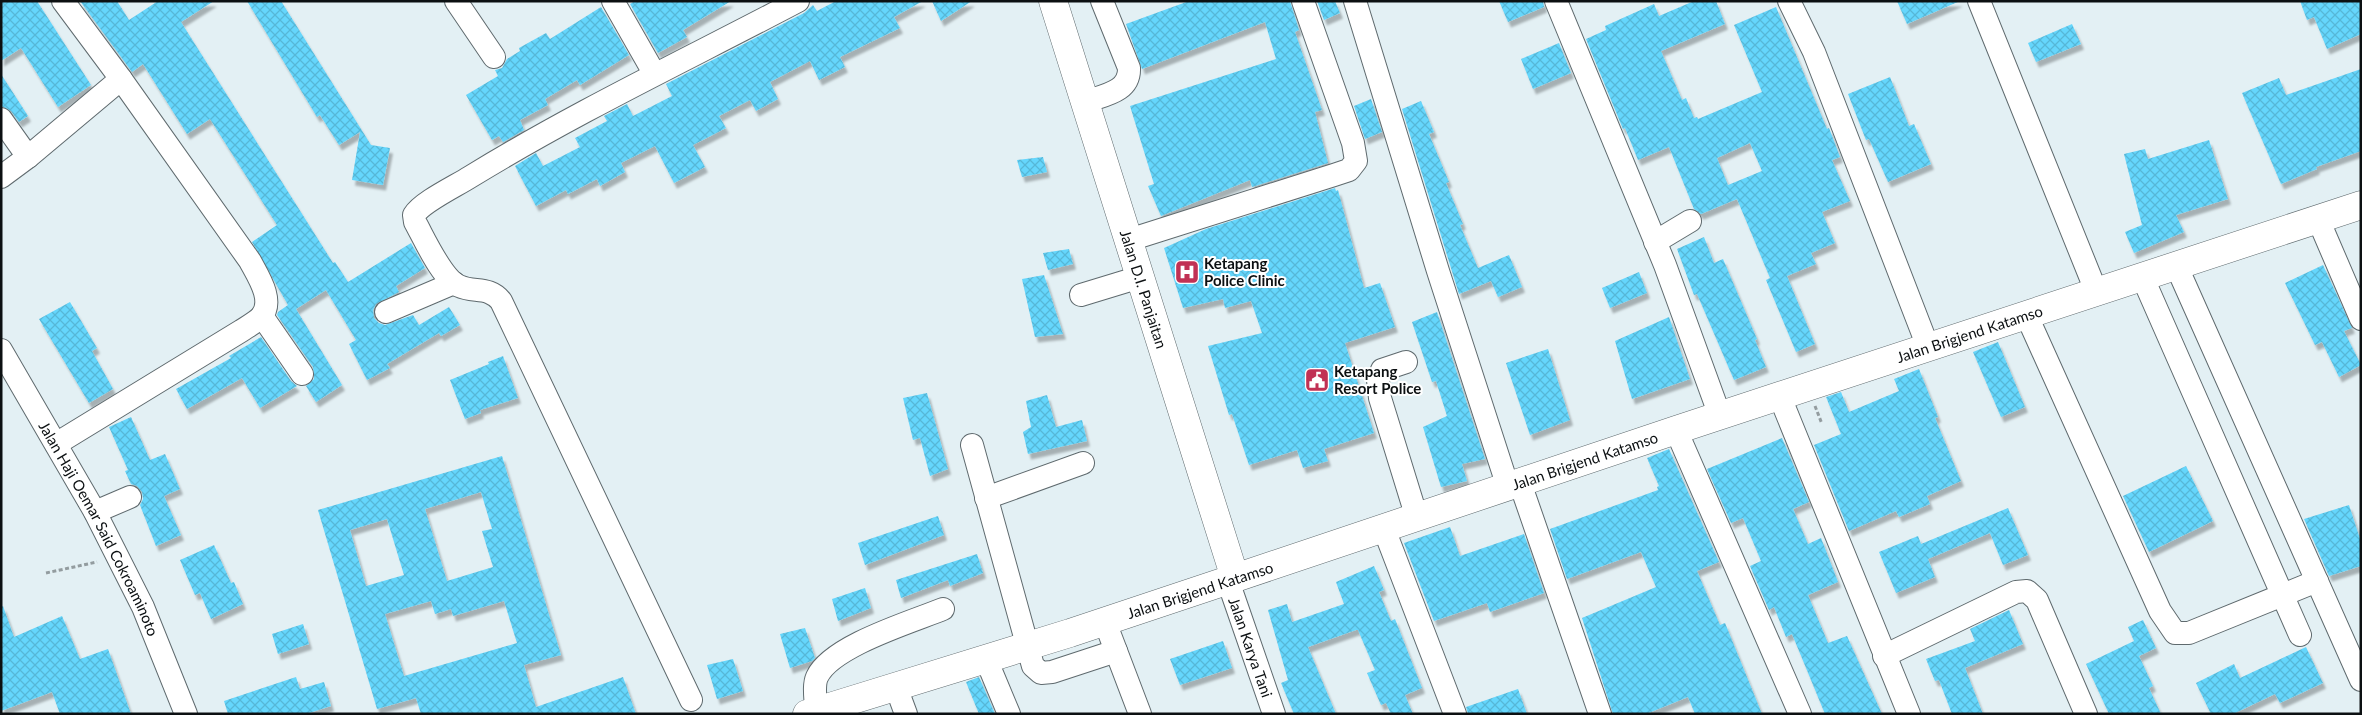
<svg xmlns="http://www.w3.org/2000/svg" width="2362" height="715" font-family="Lato,sans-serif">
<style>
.building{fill:url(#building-cross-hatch);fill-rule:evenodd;filter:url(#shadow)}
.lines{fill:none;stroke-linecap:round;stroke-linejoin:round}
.minor-casing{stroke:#5f6a6e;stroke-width:24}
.major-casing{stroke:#5f6a6e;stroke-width:29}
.highway-casing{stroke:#5f6a6e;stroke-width:29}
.path{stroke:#939c9f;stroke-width:3;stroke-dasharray:4 2.5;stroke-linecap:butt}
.minor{stroke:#fff;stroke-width:22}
.major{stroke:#fff;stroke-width:28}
.highway{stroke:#fff;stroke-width:28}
.labels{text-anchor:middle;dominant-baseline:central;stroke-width:4;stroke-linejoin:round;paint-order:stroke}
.poi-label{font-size:15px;font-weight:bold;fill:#0c1012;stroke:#fff;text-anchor:start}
.street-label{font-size:15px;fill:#0c1012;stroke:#fff}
</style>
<defs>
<pattern id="building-cross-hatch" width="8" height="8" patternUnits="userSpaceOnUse" patternTransform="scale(1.25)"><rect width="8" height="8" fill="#65d6fc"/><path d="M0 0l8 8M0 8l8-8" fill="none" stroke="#56b7d7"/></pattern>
<filter id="shadow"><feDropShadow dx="3" dy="5.5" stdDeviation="1" flood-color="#0004"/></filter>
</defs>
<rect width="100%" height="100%" fill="#e3f0f4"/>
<path class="building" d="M1,1H37L91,85L58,107L21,48L1,61Z
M80,1H117L129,20L158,1H214L181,22L333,263L335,262L348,282L411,243L425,268L396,286L399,292L376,304L373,310L374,318L379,323L385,325L413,315L419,325L449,307L460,325L441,336L439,333L387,364L390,368L367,380L349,344L356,340L326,290L296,309L342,385L316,402L306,386L314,379L313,367L277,315L278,312L288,305L252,242L277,225L210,119L187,134L143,64L132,72Z
M247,1H281L371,145L390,148L383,185L352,180L360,132L339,145L320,115L317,117Z
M635,1H731L683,30L687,37L658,53L630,4Z
M836,1H923L894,17L900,28L840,57L845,67L819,80L810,61L770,82L778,99L756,111L750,100L719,116L726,128L693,145L705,167L674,183L655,146L621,163L625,172L600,186L597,179L568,194L566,190L536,206L515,166L536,153L543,166L580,147L575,138L607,121L604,116L627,104L633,116L672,96L666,84L804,13L813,5L817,11Z
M932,1H972L941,21Z
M1189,1H1290L1299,30L1295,32L1322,110L1315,112L1328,163L1252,187L1250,180L1161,216L1148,186L1154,184L1130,106L1276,59L1265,22L1142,69L1126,24Z
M1317,1H1335L1340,13L1324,20Z
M1499,1H1543L1544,7L1508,22Z
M1694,1H1716L1725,24L1661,51L1682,100L1686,98L1694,118L1697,117L1698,119L1762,92L1734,25L1776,7L1827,129L1829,128L1840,157L1832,160L1850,201L1822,212L1835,243L1811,253L1816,264L1787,276L1815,344L1796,352L1766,280L1770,278L1737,199L1701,214L1694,209L1669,147L1638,160L1625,128L1623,129L1586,39L1606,30L1605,26L1654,4L1659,16ZM1750,143L1762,171L1728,185L1717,158Z
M1897,1H1960L1907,24Z
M2300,1H2361V34L2327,49L2314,17L2307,20Z
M601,7L629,55L580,85L577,80L545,99L548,105L520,120L524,130L503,142L499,136L492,140L466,95L498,76L495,70L502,68L507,59L520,51L519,48L546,33L550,39Z
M2072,24L2081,44L2036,62L2028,43Z
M1559,43L1571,73L1533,89L1521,59Z
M2361,69V151L2316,167L2317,169L2281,184L2242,93L2279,78L2286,95Z
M1,74L28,116L19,122L11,111L1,106Z
M1890,77L1909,126L1914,124L1931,164L1888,182L1869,139L1866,140L1848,94Z
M1371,99L1382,132L1365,139L1354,106Z
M1421,101L1434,132L1429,134L1449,182L1446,183L1463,224L1460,225L1478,268L1509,255L1522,287L1498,297L1491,281L1459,294L1402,109Z
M2209,140L2228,199L2176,215L2184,232L2134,253L2125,232L2142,225L2124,154L2145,149L2148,159Z
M1043,157L1047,172L1022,177L1017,160Z
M1335,188L1336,191L1338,190L1364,288L1380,283L1395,327L1345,343L1374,433L1324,449L1328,461L1303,468L1297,450L1249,465L1232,414L1229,415L1208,346L1262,333L1251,301L1225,308L1223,299L1183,308L1164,248L1206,229Z
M1704,237L1714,263L1723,259L1757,339L1755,340L1766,367L1734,380L1697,294L1694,295L1677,249Z
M1069,249L1073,264L1048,270L1043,253Z
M2323,265L2352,328L2344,331L2361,365L2339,377L2322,342L2315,345L2285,283Z
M1639,272L1647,293L1610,308L1602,288Z
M1044,275L1063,334L1035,337L1022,279Z
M70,302L97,348L92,351L113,389L89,403L39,319Z
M1437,312L1485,459L1462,464L1467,481L1441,487L1423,427L1447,416L1436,381L1432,382L1412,322Z
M1669,317L1690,379L1632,399L1615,341Z
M261,337L291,381L297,386L260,408L242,378L187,409L176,389L231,358L229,356Z
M1998,342L2025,407L2001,417L1973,352Z
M1548,349L1570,420L1530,435L1506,363Z
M503,356L518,398L480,410L481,413L465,419L450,380L489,364L488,362Z
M1919,369L1938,417L1935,418L1961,481L1927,496L1930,504L1899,517L1896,511L1849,531L1814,445L1841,434L1826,397L1841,392L1849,412L1899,391L1894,379Z
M927,393L948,469L930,476L920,438L913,440L903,398Z
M1047,395L1056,427L1082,420L1087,441L1028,454L1023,432L1031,427L1026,401Z
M131,417L150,460L165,454L180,489L164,496L181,535L156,546L140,505L143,499L142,492L137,486L131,484L125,471L128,470L109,427Z
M1782,438L1809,502L1793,509L1808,544L1821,538L1838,582L1808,595L1828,643L1847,636L1882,714H1825L1792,634L1786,637L1774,607L1769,610L1750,566L1761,561L1743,518L1731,523L1707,469Z
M1669,449L1719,562L1697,571L1720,625L1725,623L1762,714H1695L1688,697L1646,714H1613L1582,618L1656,587L1641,552L1567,579L1550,529L1658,490L1657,487L1659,486L1647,458Z
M502,456L561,655L524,665L536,707L623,677L636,714H421L416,698L377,709L318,510ZM481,492L492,529L482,531L493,567L447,581L425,509ZM387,519L404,575L366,586L350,530ZM431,601L435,614L451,609L453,616L504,601L517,643L404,676L385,614Z
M2186,466L2213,521L2149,552L2123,496Z
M2349,505L2361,542V566L2329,576L2304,519Z
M2008,508L2028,555L2003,565L1990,533L1928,559L1935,577L1896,593L1879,552L1918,536L1921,544Z
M938,516L944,535L865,565L858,543Z
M1450,527L1460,556L1524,534L1544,593L1490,612L1487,603L1434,621L1404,543Z
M214,545L231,583L234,582L243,604L211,619L200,593L195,595L180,560Z
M977,554L983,573L950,586L948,580L901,598L896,580Z
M1374,566L1384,590L1379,592L1391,621L1395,619L1422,688L1405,695L1413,714H1391L1386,703L1381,705L1367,673L1375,670L1358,630H1356L1308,647L1336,714H1294L1281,683L1288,680L1268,610L1287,604L1292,622L1344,604L1336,582Z
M865,588L871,608L838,621L832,599Z
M3,606L14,637L62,616L80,659L108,649L131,714H60L52,692L1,711V607Z
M2009,610L2023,644L1965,668L1983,714H1952L1939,680L1935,681L1926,659L1975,641L1970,629Z
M2143,620L2156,648L2139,656L2153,686L2149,688L2161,714H2109L2086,664L2134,641L2128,627Z
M303,624L309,644L278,654L272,634Z
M805,628L815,658L812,661L790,668L780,634Z
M1223,641L1232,668L1180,685L1170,659Z
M2306,647L2323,683L2280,703L2275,694L2233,714H2211L2196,683L2234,664L2240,678Z
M733,659L743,691L717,699L707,665Z
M296,677L300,689L324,682L331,706L306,714H228L224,701Z
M979,677L995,714H979L966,682Z
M1518,689L1527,714H1468L1466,707Z"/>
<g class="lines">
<defs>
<g id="minor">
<path d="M456,1L494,57"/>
<path d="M613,1L654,73"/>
<path d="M1355,1L1438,271L1508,487"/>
<path d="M1556,1L1665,265L1720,416"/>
<path d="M1789,1L1814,52L1928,347"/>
<path d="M1979,1L2096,291"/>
<path d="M1085,102C1104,95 1130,92 1129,68L1102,1"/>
<path d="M1,119L28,157"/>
<path d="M1,177L28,157L121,79L63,1"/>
<path d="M2318,219L2361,319"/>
<path d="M1129,240L1334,175L1349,170L1356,161L1353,143L1303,1"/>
<path d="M1655,242L1690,221"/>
<path d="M2176,265L2361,680"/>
<path d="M2142,276L2300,635"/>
<path d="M1081,295L1140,277"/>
<path d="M386,312L454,283"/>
<path d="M2026,314L2160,611L2175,633H2189L2317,581"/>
<path d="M262,316L302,374"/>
<path id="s1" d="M1,350L95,512L143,607L186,714"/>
<path d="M1406,362L1382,370L1378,380L1380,398L1417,518"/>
<path d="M1780,397L1909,714"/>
<path d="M1676,430L1800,714"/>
<path d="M56,444L241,331C247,327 256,322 261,317C275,301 258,276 250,261L121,79"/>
<path d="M972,445L1033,666L1041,673L1052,672L1116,651"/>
<path d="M1520,483L1600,714"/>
<path d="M986,498L1083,463"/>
<path d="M95,512L130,497"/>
<path d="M1384,529L1455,714"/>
<path id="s2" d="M1228,581L1274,714"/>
<path d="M1105,622L1140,714"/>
<path d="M1884,656L2016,592L2027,591L2037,600L2086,714"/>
<path d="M986,659L1009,714"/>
<path d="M896,687L906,714"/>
<path d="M691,700L501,301C489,286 474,293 459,286C442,279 424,238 415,222L414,215C422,202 456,186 470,177C576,112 688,59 798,1"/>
<path d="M816,711C816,701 813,686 817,677C831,646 911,622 943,609"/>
</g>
<path id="major" d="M807,714L1070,633L1235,578"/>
<g id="highway">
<path id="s3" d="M1053,1L1235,578L1676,430L2361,205"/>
</g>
</defs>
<use href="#minor" class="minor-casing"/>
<use href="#major" class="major-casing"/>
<use href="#highway" class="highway-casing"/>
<path class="path" d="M1815,406L1822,424
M46,573L97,562"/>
<use href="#minor" class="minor"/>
<use href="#major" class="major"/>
<use href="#highway" class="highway"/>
</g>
<defs>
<symbol id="hospital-square" viewBox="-11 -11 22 22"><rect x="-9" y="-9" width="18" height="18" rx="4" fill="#c13154" stroke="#fff"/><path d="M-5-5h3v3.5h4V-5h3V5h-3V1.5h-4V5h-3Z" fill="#fff"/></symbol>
<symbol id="civic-square" viewBox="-11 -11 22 22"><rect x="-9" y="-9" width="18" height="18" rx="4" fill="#c13154" stroke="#fff"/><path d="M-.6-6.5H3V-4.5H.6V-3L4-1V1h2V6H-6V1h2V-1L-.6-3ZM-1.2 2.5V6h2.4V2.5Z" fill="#fff"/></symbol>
</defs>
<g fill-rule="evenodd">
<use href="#hospital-square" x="1173" y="258" width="28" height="28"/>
<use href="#civic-square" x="1303" y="366" width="28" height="28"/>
</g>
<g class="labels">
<g class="poi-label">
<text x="1204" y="263">Ketapang<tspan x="1204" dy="17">Police Clinic</tspan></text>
<text x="1334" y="371">Ketapang<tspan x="1334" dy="17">Resort Police</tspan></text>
</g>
<g class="street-label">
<text stroke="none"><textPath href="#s3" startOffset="302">Jalan D.I. Panjaitan</textPath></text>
<text stroke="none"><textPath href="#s3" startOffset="1379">Jalan Brigjend Katamso</textPath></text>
<text stroke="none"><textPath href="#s3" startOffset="974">Jalan Brigjend Katamso</textPath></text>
<text stroke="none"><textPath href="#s1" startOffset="204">Jalan Haji Oemar Said Cokroaminoto</textPath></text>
<text transform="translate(1200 590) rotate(-18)">Jalan Brigjend Katamso</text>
<text stroke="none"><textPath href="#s2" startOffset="70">Jalan Karya Tani</textPath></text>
</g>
</g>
<rect width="2362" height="715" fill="none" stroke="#0c1012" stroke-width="5"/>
</svg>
